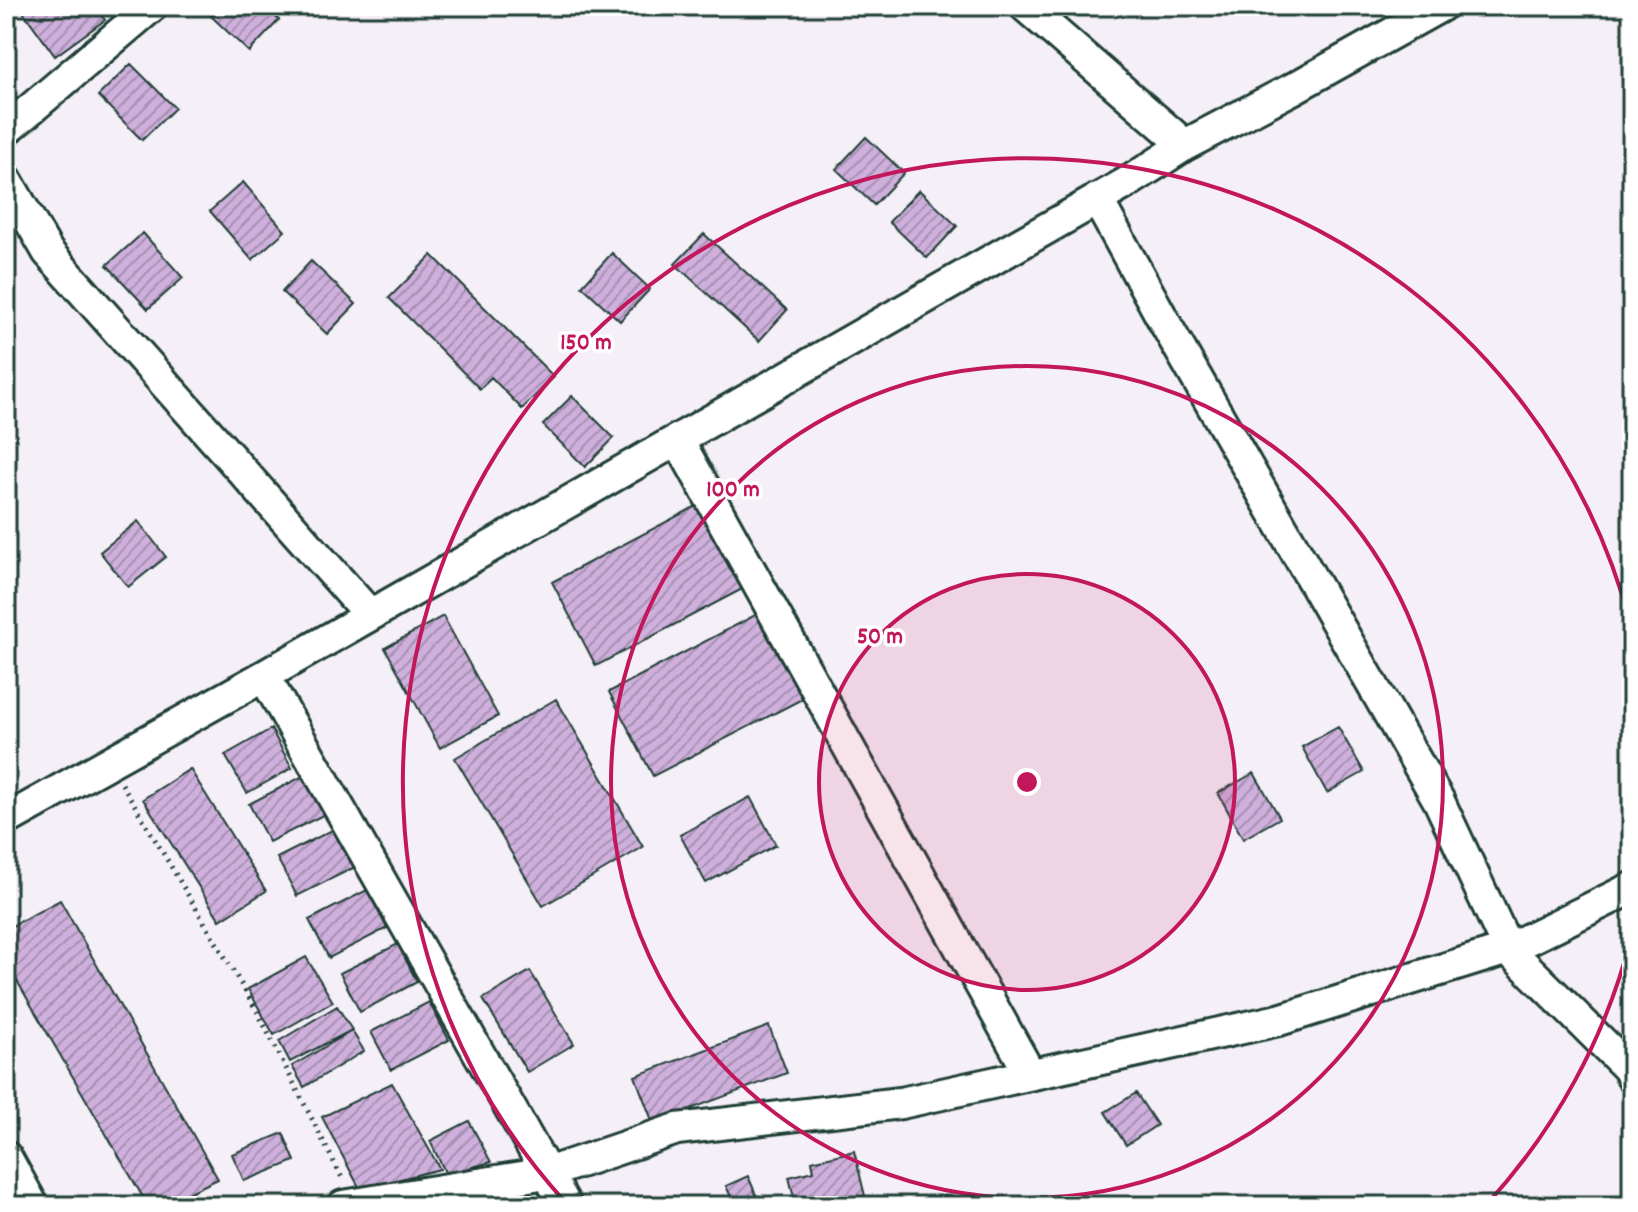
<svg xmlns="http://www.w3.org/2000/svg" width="1638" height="1212" font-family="Dekko,sans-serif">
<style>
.building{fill:url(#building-hatch);stroke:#1f3d34;stroke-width:2}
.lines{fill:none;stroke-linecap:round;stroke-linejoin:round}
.minor-casing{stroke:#1f3d34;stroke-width:36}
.path{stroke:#1f3d34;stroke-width:5;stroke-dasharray:2 6;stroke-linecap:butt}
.minor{stroke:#fff;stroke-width:30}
.ring{fill:none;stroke:#c2185b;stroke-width:4}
.centre{fill:#c2185b;stroke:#fff;stroke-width:4}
.ring-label{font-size:24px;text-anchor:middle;font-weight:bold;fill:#c2185b;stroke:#fff;stroke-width:7;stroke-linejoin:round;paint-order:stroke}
</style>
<defs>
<pattern id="building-hatch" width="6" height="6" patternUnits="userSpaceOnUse" patternTransform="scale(2)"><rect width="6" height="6" fill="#cfb0dc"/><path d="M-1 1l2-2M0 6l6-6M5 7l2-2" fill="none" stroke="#a790b3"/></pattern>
</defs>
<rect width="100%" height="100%" fill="#f5eff8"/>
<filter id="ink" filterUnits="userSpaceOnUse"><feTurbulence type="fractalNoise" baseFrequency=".0125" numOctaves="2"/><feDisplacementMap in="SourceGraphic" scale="16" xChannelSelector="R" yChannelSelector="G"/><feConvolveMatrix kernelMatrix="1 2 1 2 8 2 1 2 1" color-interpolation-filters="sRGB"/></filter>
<g filter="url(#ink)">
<path class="building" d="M19,6H95L105,20L55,56Z
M221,6H264L279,20L249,52L211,16Z
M131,64L175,108L142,140L98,96Z
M866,137L904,173L874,205L836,169Z
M243,182L285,231L252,260L210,211Z
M919,190L957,226L927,258L889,222Z
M143,233L183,278L148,309L107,265Z
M704,234L787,310L759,341L675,264Z
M612,253L650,289L620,321L582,286Z
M432,255L554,377L522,409L491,377L480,389L389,298Z
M311,261L356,304L327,334L282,292Z
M572,396L614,438L585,467L543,425Z
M702,503L746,587L596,666L552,582Z
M138,521L166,557L128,587L100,552Z
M759,613L804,698L653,776L609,692Z
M443,616L498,716L440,748L385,648Z
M556,699L643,847L543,906L455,758Z
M1338,727L1364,772L1327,793L1302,747Z
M271,729L292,768L247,793L225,755Z
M190,769L266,891L220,920L143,799Z
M1254,773L1280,818L1243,839L1218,793Z
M307,774L327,813L269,842L249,804Z
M750,797L776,845L706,883L680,835Z
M336,828L355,867L297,896L277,858Z
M367,890L387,928L329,958L309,920Z
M60,900L218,1179L160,1206H148L6,962V929Z
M398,944L417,982L360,1012L340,973Z
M306,957L333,1002L274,1035L248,989Z
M530,971L574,1044L527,1072L483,999Z
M429,1002L449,1040L391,1070L371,1032Z
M337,1006L352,1030L290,1062L279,1041Z
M769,1026L787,1073L653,1123L635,1076Z
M352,1031L364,1051L304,1087L292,1066Z
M392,1083L440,1169L360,1189L322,1117Z
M1136,1093L1157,1125L1126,1145L1105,1112Z
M469,1121L491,1162L446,1174L430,1141Z
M283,1133L295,1161L244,1181L232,1154Z
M854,1151L865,1196L822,1206H796L789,1177L814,1171L812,1161Z
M748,1176L761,1206H720L732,1199L726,1186Z"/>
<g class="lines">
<defs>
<path id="minor" d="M1025,6L1185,145
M6,130L152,6
M6,179L48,252L370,615
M1097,199L1165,323L1439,801L1508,949L1628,1068L1632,1076
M678,440L1030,1074
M264,676L566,1206
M6,820L264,676L1128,182L1185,145L1294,88L1441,6
M6,1157L33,1206
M343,1206L547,1173L677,1129L901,1103L1279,1020L1508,949L1632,888"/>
</defs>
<use href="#minor" class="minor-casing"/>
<path class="path" d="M122,784L257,1011L343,1180"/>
<use href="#minor" class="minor"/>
</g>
</g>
<circle cx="1027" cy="782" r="208" fill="#c2185b" fill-opacity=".12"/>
<g class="ring">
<circle cx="1027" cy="782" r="208"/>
<circle cx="1027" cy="782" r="416"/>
<path d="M1631 938A624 624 0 0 1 1487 1204M567 1204A624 624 0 1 1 1631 626"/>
</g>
<circle cx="1027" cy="782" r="12" class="centre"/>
<g class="ring-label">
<text x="586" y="349">150 m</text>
<text x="733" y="496">100 m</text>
<text x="880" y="643">50 m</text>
</g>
<rect width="1638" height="1212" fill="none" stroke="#fff" stroke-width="32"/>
<rect x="16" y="16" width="1606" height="1180" fill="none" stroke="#1f3d34" stroke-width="3" filter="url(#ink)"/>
</svg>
